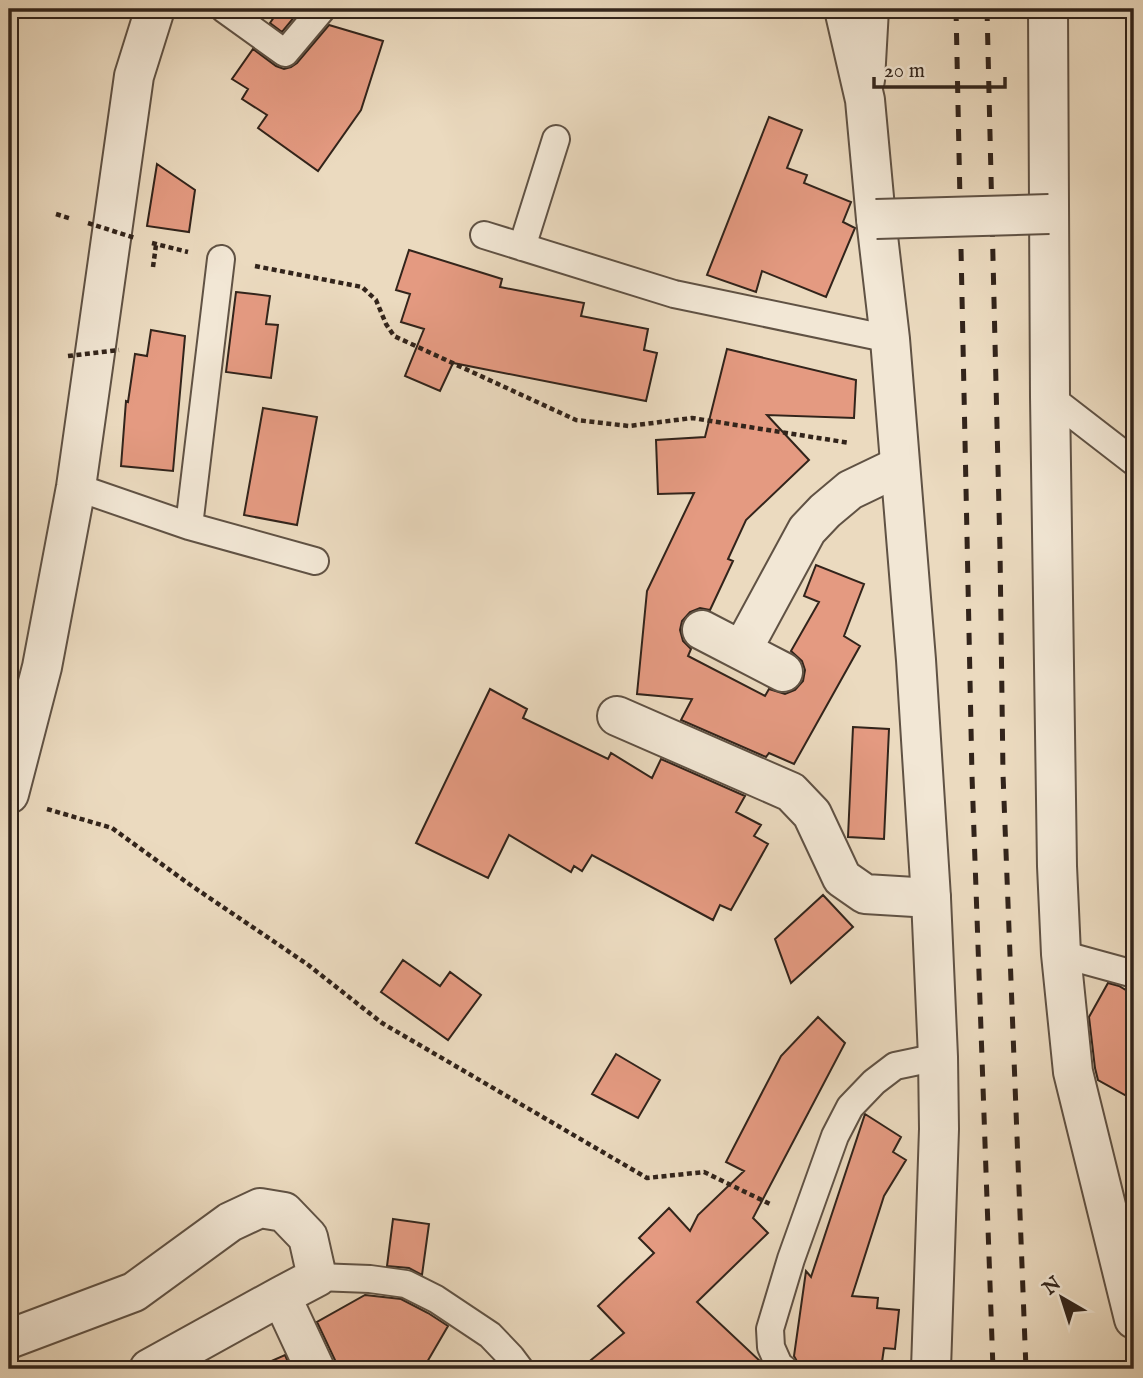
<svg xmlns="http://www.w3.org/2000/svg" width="1143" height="1378" font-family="'IM FELL English',serif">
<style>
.building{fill:#e49a81;stroke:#32241b;stroke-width:2}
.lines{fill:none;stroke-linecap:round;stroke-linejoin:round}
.service-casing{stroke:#605244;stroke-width:30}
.minor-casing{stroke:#605244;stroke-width:42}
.tertiary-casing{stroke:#605244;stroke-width:42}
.path{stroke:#32241b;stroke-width:4.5;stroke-dasharray:5 3.5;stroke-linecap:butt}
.service{stroke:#f2e7d5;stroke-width:26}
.minor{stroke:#f2e7d5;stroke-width:38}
.tertiary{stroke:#f2e7d5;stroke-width:38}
.rail{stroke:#32241b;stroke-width:5;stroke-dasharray:12 12;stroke-linecap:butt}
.minor-bridge-casing{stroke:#605244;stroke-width:42;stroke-linecap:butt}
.path-bridge{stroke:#32241b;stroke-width:4.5;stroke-dasharray:5 3.5;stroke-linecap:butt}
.minor-bridge{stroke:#f2e7d5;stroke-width:38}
</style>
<rect width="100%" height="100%" fill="#ebdabf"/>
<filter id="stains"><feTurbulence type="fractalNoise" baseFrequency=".00286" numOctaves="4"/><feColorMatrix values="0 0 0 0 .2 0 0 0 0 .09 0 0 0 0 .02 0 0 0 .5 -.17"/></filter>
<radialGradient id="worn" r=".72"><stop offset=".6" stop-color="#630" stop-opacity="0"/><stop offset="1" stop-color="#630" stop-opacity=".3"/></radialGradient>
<path class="building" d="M279,10L296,15L282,32L270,23Z
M329,25L383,41L361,110L318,171L258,128L267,115L242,99L248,89L232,79L253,49L276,66L284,69L291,67L297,63Z
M769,117L802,130L787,168L807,175L804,183L851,202L843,222L855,228L826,297L762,271L756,292L707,275Z
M157,164L195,190L189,232L147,226Z
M409,250L502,279L500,287L584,303L581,316L648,329L644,350L657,353L646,401L453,363L440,391L405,376L424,329L401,322L410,294L396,290Z
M236,292L270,296L266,324L278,325L271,378L226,372Z
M151,330L185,336L173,471L121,466L126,401L128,402L135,354L147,356Z
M727,349L856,380L854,418L767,415L809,460L746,520L728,559L733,561L710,610L700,608L690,612L682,621L680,630L683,641L691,649L688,656L765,696L769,689L785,694L795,690L803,681L805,670L802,661L791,651L819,602L804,596L816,565L864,584L844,636L860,646L794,764L769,753L766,757L681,720L692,699L637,694L647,591L694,493L658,494L656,440L705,437Z
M263,408L317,417L297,525L244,515Z
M490,689L527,709L523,718L608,759L611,753L652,778L661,759L745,796L736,812L761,825L754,836L768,844L731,910L720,905L713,920L592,855L582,871L574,866L571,872L509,835L488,878L416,843Z
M853,727L889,729L884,839L848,837Z
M823,895L853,927L791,983L775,939Z
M403,960L440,986L450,972L481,995L448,1040L381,992Z
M1108,983L1119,986L1134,995V1100L1098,1080L1095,1068L1089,1017Z
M818,1017L845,1043L753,1218L768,1233L697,1302L761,1362L764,1369H580L624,1333L598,1306L654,1253L639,1238L669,1208L690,1231L698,1215L744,1171L726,1162L781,1056Z
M616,1054L660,1080L638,1118L592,1094Z
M865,1114L901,1137L893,1152L906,1160L884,1196L852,1296L878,1298L877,1308L899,1310L895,1349L884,1348L881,1369H799L798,1363L794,1356L806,1271L811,1277Z
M393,1219L429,1224L422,1275L409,1268L387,1266Z
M365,1295L401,1299L428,1313L448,1326L423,1369H337L335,1360L317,1322Z
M285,1355L291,1369H253Z"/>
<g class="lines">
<defs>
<path id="service" d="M224,9L285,53L322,9
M484,235L674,294L890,339
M522,247L556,139
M1050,397L1134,462
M76,487L189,526L315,561
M189,526L221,259
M1061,954L1134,974
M317,1277L370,1279L406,1284L436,1299L490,1335L511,1357L520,1369
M784,1369L779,1365L771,1347L770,1329L791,1259L835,1136L850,1107L874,1082L895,1066L938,1057"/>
<path id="minor" d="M1048,9L1050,397L1057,866L1061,954L1073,1072L1134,1319
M865,80L869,9
M702,630L783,672
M742,650L807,530L825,511L850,490L900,466
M617,716L791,792L812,814L842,878L865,894L931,898
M281,1296L315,1369
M9,1339L134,1292L230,1222L260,1208L284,1212L308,1237L317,1277L281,1296L149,1369"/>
<path id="tertiary" d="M844,9L865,100L876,219L890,339L916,660L931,898L938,1057L939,1129L931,1369
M9,794L42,667L76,487L134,76L155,9"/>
</defs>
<use href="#service" class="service-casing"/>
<use href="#minor" class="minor-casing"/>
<use href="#tertiary" class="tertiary-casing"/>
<path class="path" d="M56,214L72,219
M152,243L188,252
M255,266L362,287L376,300L386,324L394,336L576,420L629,426L692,418L850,443
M153,267L156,245
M47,809L112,828L189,884L307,964L382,1023L647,1178L704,1172L772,1205"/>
<use href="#service" class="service"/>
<use href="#minor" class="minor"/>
<use href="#tertiary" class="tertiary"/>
<path class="rail" d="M956,9L972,776L993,1369
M987,9L1000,550L1003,774L1026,1369"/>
<defs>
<path id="minor-bridge" d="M876,219L1049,214"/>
</defs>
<use href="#minor-bridge" class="minor-bridge-casing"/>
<path class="path-bridge" d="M88,223L135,238
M68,356L119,350"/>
<use href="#minor-bridge" class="minor-bridge"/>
</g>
<rect width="1143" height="1378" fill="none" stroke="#ebdabf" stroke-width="35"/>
<rect x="10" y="10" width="1122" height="1357" fill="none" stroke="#32241b" stroke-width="3.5"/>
<rect x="18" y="18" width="1108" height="1343" fill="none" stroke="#32241b" stroke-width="2"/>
<g transform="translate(1062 1298) rotate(321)" stroke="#f2e7d5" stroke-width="5" paint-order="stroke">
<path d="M0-5L12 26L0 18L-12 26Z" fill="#32241b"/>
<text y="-10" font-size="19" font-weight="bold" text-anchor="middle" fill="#32241b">N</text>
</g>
<path d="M874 77v10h131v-10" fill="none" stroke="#32241b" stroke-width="3.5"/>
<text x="884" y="77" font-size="21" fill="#32241b" stroke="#f2e7d5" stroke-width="5" paint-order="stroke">20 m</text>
<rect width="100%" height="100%" filter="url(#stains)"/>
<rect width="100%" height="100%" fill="url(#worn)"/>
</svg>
